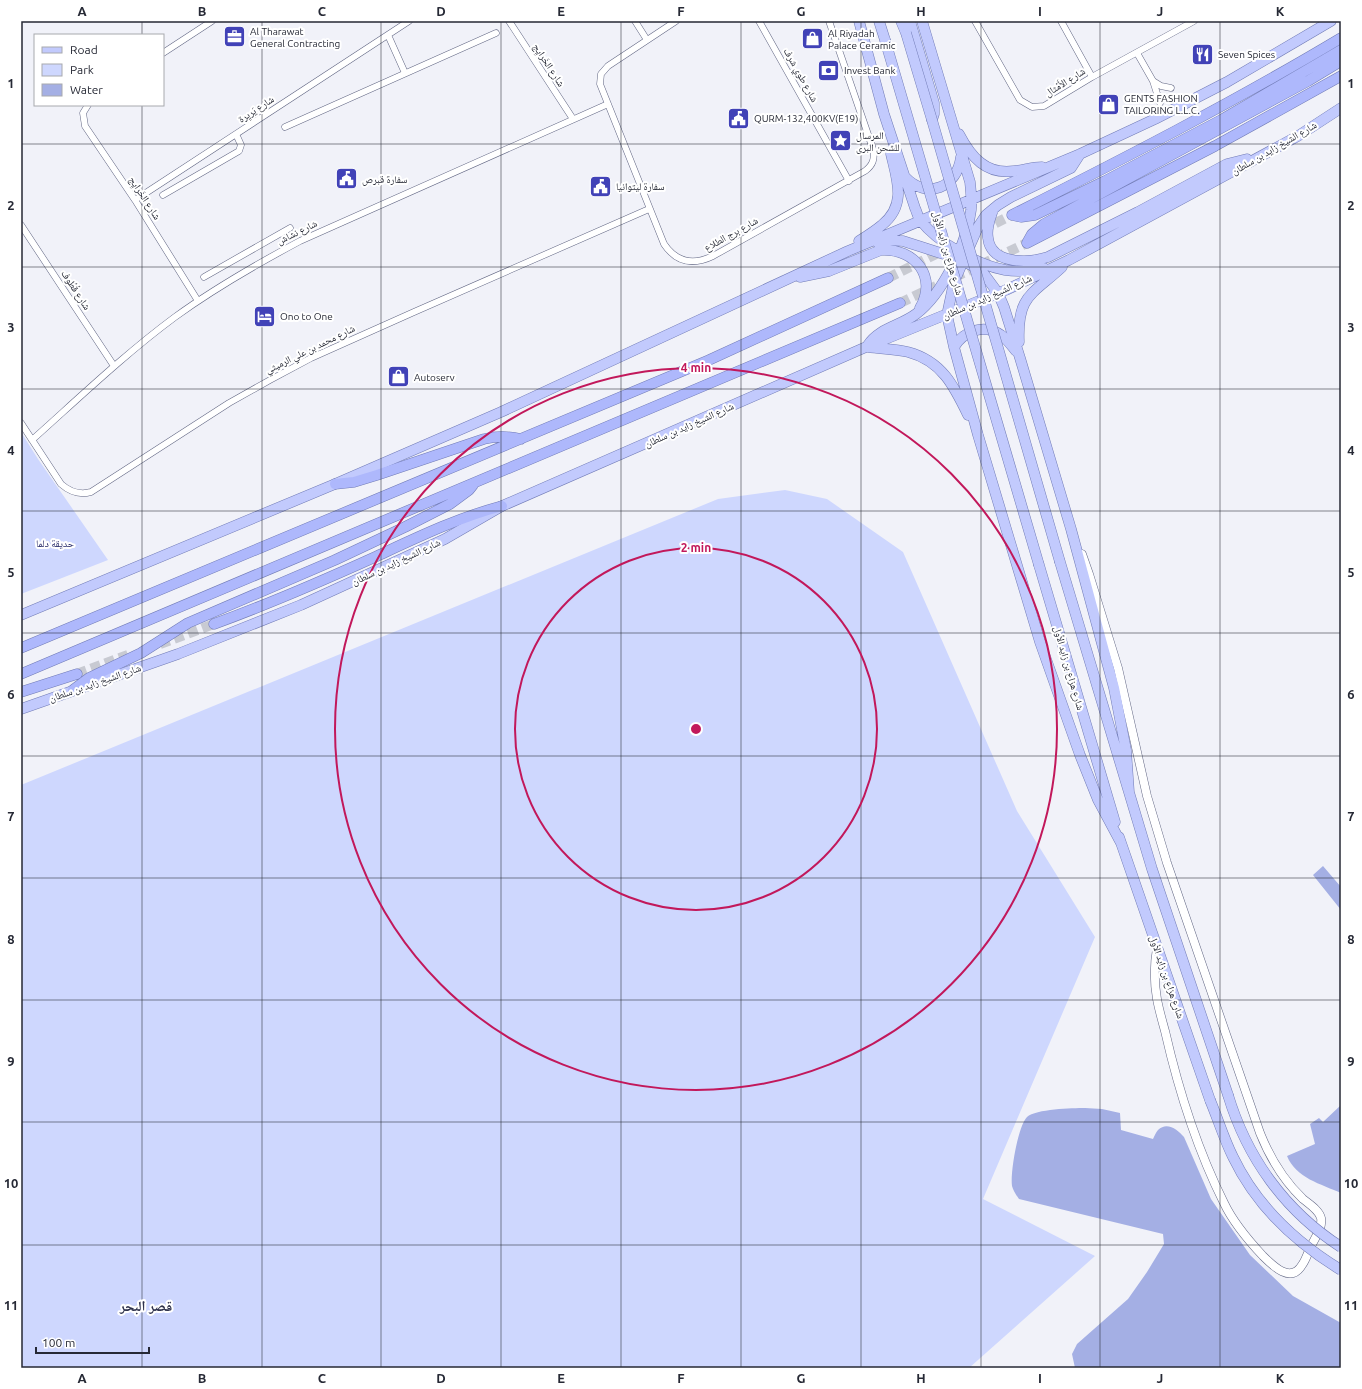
<svg xmlns="http://www.w3.org/2000/svg" width="1362" height="1389" font-family="Ubuntu,'Noto Naskh Arabic',sans-serif">
<style>
.green{fill:#ced7fe}
.water{fill:#a4afe4}
.lines{fill:none;stroke-linecap:round;stroke-linejoin:round}
.trunk-tunnel{stroke:#c8cad2;stroke-width:10;stroke-dasharray:10 5;stroke-linecap:butt}
.minor-casing{stroke:#616683;stroke-width:7}
.tertiary-casing{stroke:#616683;stroke-width:9}
.primary-casing{stroke:#717bb6;stroke-width:11}
.trunk-casing{stroke:#717bb6;stroke-width:11}
.minor{stroke:#fff;stroke-width:6}
.tertiary{stroke:#fff;stroke-width:8}
.primary{stroke:#c2cafd;stroke-width:10}
.trunk{stroke:#aeb8fc;stroke-width:10}
.primary-bridge-casing{stroke:#717bb6;stroke-width:11;stroke-linecap:butt}
.primary-bridge{stroke:#c2cafd;stroke-width:10}
.grid{fill:none;stroke:#262935;stroke-width:1;stroke-opacity:0.55}
.ring{fill:none;stroke:#c2185b;stroke-width:2}
.labels{text-anchor:middle;dominant-baseline:central;stroke-width:4;stroke-linejoin:round;paint-order:stroke}
.poi-label{font-size:10px;fill:#262935;stroke:#fff;text-anchor:start}
.street-label{font-size:10px;fill:#262935;stroke:#fff}
.park-label{font-size:10px;fill:#252867;stroke:#fff}
.district-label{font-size:14px;font-weight:bold;fill:#2e324c;stroke:#fff}
.centre{fill:#c2185b;stroke:#fff;stroke-width:2}
.ring-label{font-size:12px;text-anchor:middle;font-weight:bold;fill:#c2185b;stroke:#fff;stroke-width:4;stroke-linejoin:round;paint-order:stroke}
.neatline{fill:none;stroke:#262935;stroke-width:1.5}
.grid-label{font-size:13px;text-anchor:middle;font-weight:bold;fill:#262935}
</style>
<rect width="100%" height="100%" fill="#f1f2f9"/>
<path class="green" d="M21,432L38,459L108,560L21,594Z
M785,490L827,499L903,552L1017,811L1095,937L983,1199L1095,1256L969,1368H21V785L718,499Z"/>
<path class="water" d="M1323,866L1341,887V910L1313,875Z
M1341,1105V1193C1321,1184 1296,1178 1287,1156L1315,1144L1310,1124L1319,1118L1323,1122Z
M1085,1108L1102,1109L1120,1113L1121,1130L1153,1139C1154,1137 1156,1132 1158,1130C1167,1121 1178,1130 1184,1137L1211,1199L1250,1255L1293,1296L1341,1323V1368H1075L1072,1354L1077,1344L1128,1299L1147,1272L1164,1244L1163,1234L1019,1199C1016,1195 1013,1190 1012,1186C1010,1173 1018,1126 1027,1117C1036,1109 1072,1108 1085,1108Z"/>
<g class="lines">
<path class="trunk-tunnel" d="M982,230L1012,215
M888,278L944,250
M900,303L1027,243
M160,644L214,624
M77,674L128,655"/>
<defs>
<path id="minor" d="M509,21L573,119
M635,21L647,40
M676,21L608,66L601,74L600,84L664,244C676,262 692,266 713,256L865,171C873,165 875,159 873,149L829,21
M759,21L849,181
M975,21L1020,100L1032,107L1044,106L1092,77L1194,21
M1061,21L1092,77
M388,35L405,73
M163,53L212,21
M1137,53L1153,81L1160,103
M1153,81L1161,86L1171,88
M88,105L83,113L85,126L135,200L198,301
M285,127L496,33
M163,195L239,151L241,145L236,134
M135,200L409,21
M21,225L114,366
M204,277L290,228
M21,423L61,484C70,492 80,495 91,492L229,403L270,380L311,358L414,312L649,209
M32,440C79,398 125,354 175,317C215,288 257,264 300,241L608,104"/>
<path id="tertiary" d="M1082,554L1089,574L1118,668L1147,796L1167,863L1260,1133C1270,1158 1283,1180 1303,1199C1309,1204 1319,1210 1321,1218C1323,1227 1315,1238 1311,1246C1308,1252 1306,1260 1302,1265C1291,1284 1273,1266 1263,1256C1248,1240 1233,1222 1224,1203C1198,1151 1178,1088 1165,1031C1162,1020 1159,1010 1157,999C1154,982 1154,965 1157,948"/>
<path id="primary" d="M859,21L884,114L915,208C917,212 918,218 921,221C938,243 978,265 1005,270C1018,272 1032,271 1044,268
M879,21L885,40
M901,21L906,33
M910,21L934,103V114L932,120
M959,134C971,157 986,175 1014,171C1024,170 1032,167 1042,167
M1080,154L1071,168L1011,197L998,205L986,215L978,227L954,282L947,315L954,347L978,435L1040,642L1080,755L1098,800L1121,843
M905,177C927,200 957,188 961,157
M993,210C990,219 986,228 988,238C991,265 1029,263 1048,257L1138,212L1227,164L1247,159
M859,241C867,236 875,231 882,225C907,205 897,180 891,154
M878,243L890,240L903,241L956,258L971,265L984,274L998,293L1004,307L1020,358L1071,529L1114,688L1126,750L1129,792
M800,277L829,271L881,250C915,248 938,277 920,308
M1019,342C1017,295 1032,295 1062,267
M868,345C879,328 900,326 916,314C943,294 967,242 971,210C972,200 971,191 970,182L922,21
M868,347C882,349 895,349 908,352C942,361 954,386 968,415
M954,347C964,331 984,323 1001,335C1007,339 1011,345 1016,351
M1060,562L1152,869L1228,1095
M1039,565L1115,822
M21,615L335,484L501,412L848,251L1080,154L1155,119L1227,82L1331,21
M21,709L178,654L301,605L445,539L502,506L866,347L1006,290L1069,260L1298,136L1341,108
M1119,837L1210,1100"/>
<path id="trunk" d="M1012,215C1123,159 1234,102 1341,38
M1012,215L1021,217L1035,215L1105,181L1221,120L1341,50
M1027,243L1032,234L1044,224L1308,81L1341,61
M1027,243L1215,146L1341,76
M335,484L354,482L377,475L484,439C497,436 508,436 521,439
M214,624C269,604 322,581 375,557C416,538 457,518 502,506
M21,648L709,360L888,278
M21,674L900,303
M73,690L89,678L141,653L188,623L335,560L405,527L450,504L469,490L473,485
M21,692L77,674"/>
</defs>
<use href="#minor" class="minor-casing"/>
<use href="#tertiary" class="tertiary-casing"/>
<use href="#primary" class="primary-casing"/>
<use href="#trunk" class="trunk-casing"/>
<use href="#minor" class="minor"/>
<use href="#tertiary" class="tertiary"/>
<use href="#primary" class="primary"/>
<use href="#trunk" class="trunk"/>
<defs>
<path id="primary-bridge" d="M906,33L932,120L1060,562
M885,40L1039,565
M1228,1095C1247,1158 1285,1211 1341,1247
M1210,1100C1218,1119 1224,1139 1233,1157C1256,1205 1295,1242 1341,1270"/>
</defs>
<use href="#primary-bridge" class="primary-bridge-casing"/>
<use href="#primary-bridge" class="primary-bridge"/>
</g>
<path class="grid" d="M142,21V35M262,21V1368M381,21V1368M501,21V1368M621,21V1368M741,21V1368M861,21V1368M981,21V1368M1100,21V1368M1220,21V1368M142,105V1368M21,144H1341M21,267H1341M21,389H1341M21,511H1341M21,633H1341M21,756H1341M21,878H1341M21,1000H1341M21,1122H1341M21,1245H1341"/>
<g class="ring">
<circle cx="696" cy="729" r="181"/>
<circle cx="696" cy="729" r="361"/>
</g>
<defs>
<symbol id="office-square" viewBox="-11 -11 22 22"><rect x="-9" y="-9" width="18" height="18" rx="4" fill="#4142b7" stroke="#fff"/><path d="M-6-3h4V-5.5h4V-3h4V5H-6ZM-1-4.5V-3h2v-1.5ZM-6 0V1H6V0Z" fill="#fff"/></symbol>
<symbol id="shop-square" viewBox="-11 -11 22 22"><rect x="-9" y="-9" width="18" height="18" rx="4" fill="#4142b7" stroke="#fff"/><path d="M-5-2.5h2.3a2.7 3.5 0 0 1 5.4 0H5L5.5 6h-11ZM-1.5-2.5h3a1.5 2.3 0 0 0-3 0Z" fill="#fff"/></symbol>
<symbol id="restaurant-square" viewBox="-11 -11 22 22"><rect x="-9" y="-9" width="18" height="18" rx="4" fill="#4142b7" stroke="#fff"/><path d="M-5-6h1v4h1v-4h1v4h1v-4h1v5L-1.5 .5V6h-2V.5L-5-1ZM5-6V6H3V1.5H1.5Q1.5-4 5-6Z" fill="#fff"/></symbol>
<symbol id="bank-square" viewBox="-11 -11 22 22"><rect x="-9" y="-9" width="18" height="18" rx="4" fill="#4142b7" stroke="#fff"/><path d="M-6-4H6V4H-6ZM0-2.3a2.3 2.3 0 1 0 0 4.6a2.3 2.3 0 1 0 0-4.6Z" fill="#fff"/></symbol>
<symbol id="civic-square" viewBox="-11 -11 22 22"><rect x="-9" y="-9" width="18" height="18" rx="4" fill="#4142b7" stroke="#fff"/><path d="M-.6-6.5H3V-4.5H.6V-3L4-1V1h2V6H-6V1h2V-1L-.6-3ZM-1.2 2.5V6h2.4V2.5Z" fill="#fff"/></symbol>
<symbol id="sight-square" viewBox="-11 -11 22 22"><rect x="-9" y="-9" width="18" height="18" rx="4" fill="#4142b7" stroke="#fff"/><path d="M0-6L1.8-2.2L6-1.7L2.9 1.2L3.7 5.4L0 3.3L-3.7 5.4L-2.9 1.2L-6-1.7L-1.8-2.2Z" fill="#fff"/></symbol>
<symbol id="hotel-square" viewBox="-11 -11 22 22"><rect x="-9" y="-9" width="18" height="18" rx="4" fill="#4142b7" stroke="#fff"/><path d="M-6-4.5h1.5V1H6V5H4.5V3h-9V5H-6ZM-4 0a1.8 1.8 0 1 1 3.6 0ZM.5 0V-2.5h3Q6-2.5 6 0Z" fill="#fff"/></symbol>
</defs>
<g fill-rule="evenodd">
<use href="#office-square" x="222" y="24" width="25" height="25"/>
<use href="#shop-square" x="800" y="26" width="25" height="25"/>
<use href="#restaurant-square" x="1190" y="42" width="25" height="25"/>
<use href="#bank-square" x="816" y="58" width="25" height="25"/>
<use href="#shop-square" x="1096" y="92" width="25" height="25"/>
<use href="#civic-square" x="726" y="106" width="25" height="25"/>
<use href="#sight-square" x="828" y="128" width="25" height="25"/>
<use href="#civic-square" x="334" y="166" width="25" height="25"/>
<use href="#civic-square" x="588" y="174" width="25" height="25"/>
<use href="#hotel-square" x="252" y="304" width="25" height="25"/>
<use href="#shop-square" x="386" y="364" width="25" height="25"/>
</g>
<g class="labels">
<g class="poi-label">
<text x="250" y="31">Al Tharawat<tspan x="250" dy="12">General Contracting</tspan></text>
<text x="828" y="33">Al Riyadah<tspan x="828" dy="12">Palace Ceramic</tspan></text>
<text x="1218" y="54">Seven Spices</text>
<text x="844" y="70">Invest Bank</text>
<text x="1124" y="98">GENTS FASHION<tspan x="1124" dy="12">TAILORING L.L.C.</tspan></text>
<text x="754" y="118">QURM-132,400KV(E19)</text>
<text x="856" y="135">المرسال<tspan x="856" dy="12">للشحن البرى</tspan></text>
<text x="362" y="179">سفارة قبرص</text>
<text x="616" y="186">سفارة ليتوانيا</text>
<text x="280" y="316">Ono to One</text>
<text x="414" y="377">Autoserv</text>
</g>
<g class="street-label">
<text transform="translate(549 65) rotate(57)">شارع الخَرايِج</text>
<text transform="translate(801 75) rotate(61)">شارع طوي شرف</text>
<text transform="translate(1065 82) rotate(-32)">شارع الأَمْثال</text>
<text transform="translate(256 109) rotate(-33)">شارع يَريِرة</text>
<text transform="translate(1274 148) rotate(-30)">شارع الشيخ زايد بن سلطان</text>
<text transform="translate(145 198) rotate(57)">شارع الخَرايِج</text>
<text transform="translate(297 232) rotate(-26)">شارع نشاش</text>
<text transform="translate(731 234) rotate(-29)">شارع برج الطلاع</text>
<text transform="translate(948 253) rotate(74)">شارع هزاع بن زايد الأول</text>
<text transform="translate(76 290) rotate(57)">شارع قُطُوف</text>
<text transform="translate(987 297) rotate(-24)">شارع الشيخ زايد بن سلطان</text>
<text transform="translate(310 349) rotate(-26)">شارع محمد بن علي الرميثي</text>
<text transform="translate(689 425) rotate(-24)">شارع الشيخ زايد بن سلطان</text>
<text transform="translate(396 562) rotate(-25)">شارع الشيخ زايد بن سلطان</text>
<text transform="translate(1069 668) rotate(74)">شارع هزاع بن زايد الأول</text>
<text transform="translate(95 683) rotate(-19)">شارع الشيخ زايد بن سلطان</text>
<text transform="translate(1167 977) rotate(71)">شارع هزاع بن زايد الأول</text>
</g>
<g class="park-label">
<text x="55" y="543">حديقة دلما</text>
</g>
<g class="district-label">
<text x="146" y="1306">قصر البحر</text>
</g>
</g>
<circle cx="696" cy="729" r="6" class="centre"/>
<g class="ring-label">
<text x="696" y="372">4 min</text>
<text x="696" y="552">2 min</text>
</g>
<rect width="1362" height="1389" fill="none" stroke="#ffffff" stroke-width="44"/>
<rect x="34" y="34" width="130" height="72" fill="#ffffff" stroke="#a8a9ae"/>
<rect x="42" y="47" width="20" height="6" fill="#c2cafd" stroke="#a8a9ae"/>
<text x="70" y="54" font-size="12" fill="#262935">Road</text>
<rect x="42" y="64" width="20" height="12" fill="#ced7fe" stroke="#a8a9ae"/>
<text x="70" y="74" font-size="12" fill="#262935">Park</text>
<rect x="42" y="84" width="20" height="12" fill="#a4afe4" stroke="#a8a9ae"/>
<text x="70" y="94" font-size="12" fill="#262935">Water</text>
<path d="M36 1347v6h113v-6" fill="none" stroke="#262935" stroke-width="2"/>
<text x="42" y="1347" font-size="12" fill="#262935" stroke="#ffffff" stroke-width="3" paint-order="stroke">100 m</text>
<rect x="22" y="22" width="1318" height="1345" class="neatline"/>
<g class="grid-label">
<text x="82" y="16">A</text>
<text x="202" y="16">B</text>
<text x="322" y="16">C</text>
<text x="441" y="16">D</text>
<text x="561" y="16">E</text>
<text x="681" y="16">F</text>
<text x="801" y="16">G</text>
<text x="921" y="16">H</text>
<text x="1040" y="16">I</text>
<text x="1160" y="16">J</text>
<text x="1280" y="16">K</text>
<text x="11" y="88">1</text>
<text x="1351" y="88">1</text>
<text x="11" y="210">2</text>
<text x="1351" y="210">2</text>
<text x="11" y="332">3</text>
<text x="1351" y="332">3</text>
<text x="11" y="455">4</text>
<text x="1351" y="455">4</text>
<text x="11" y="577">5</text>
<text x="1351" y="577">5</text>
<text x="11" y="699">6</text>
<text x="1351" y="699">6</text>
<text x="11" y="821">7</text>
<text x="1351" y="821">7</text>
<text x="11" y="944">8</text>
<text x="1351" y="944">8</text>
<text x="11" y="1066">9</text>
<text x="1351" y="1066">9</text>
<text x="11" y="1188">10</text>
<text x="1351" y="1188">10</text>
<text x="11" y="1310">11</text>
<text x="1351" y="1310">11</text>
<text x="82" y="1383">A</text>
<text x="202" y="1383">B</text>
<text x="322" y="1383">C</text>
<text x="441" y="1383">D</text>
<text x="561" y="1383">E</text>
<text x="681" y="1383">F</text>
<text x="801" y="1383">G</text>
<text x="921" y="1383">H</text>
<text x="1040" y="1383">I</text>
<text x="1160" y="1383">J</text>
<text x="1280" y="1383">K</text>
</g>
</svg>
